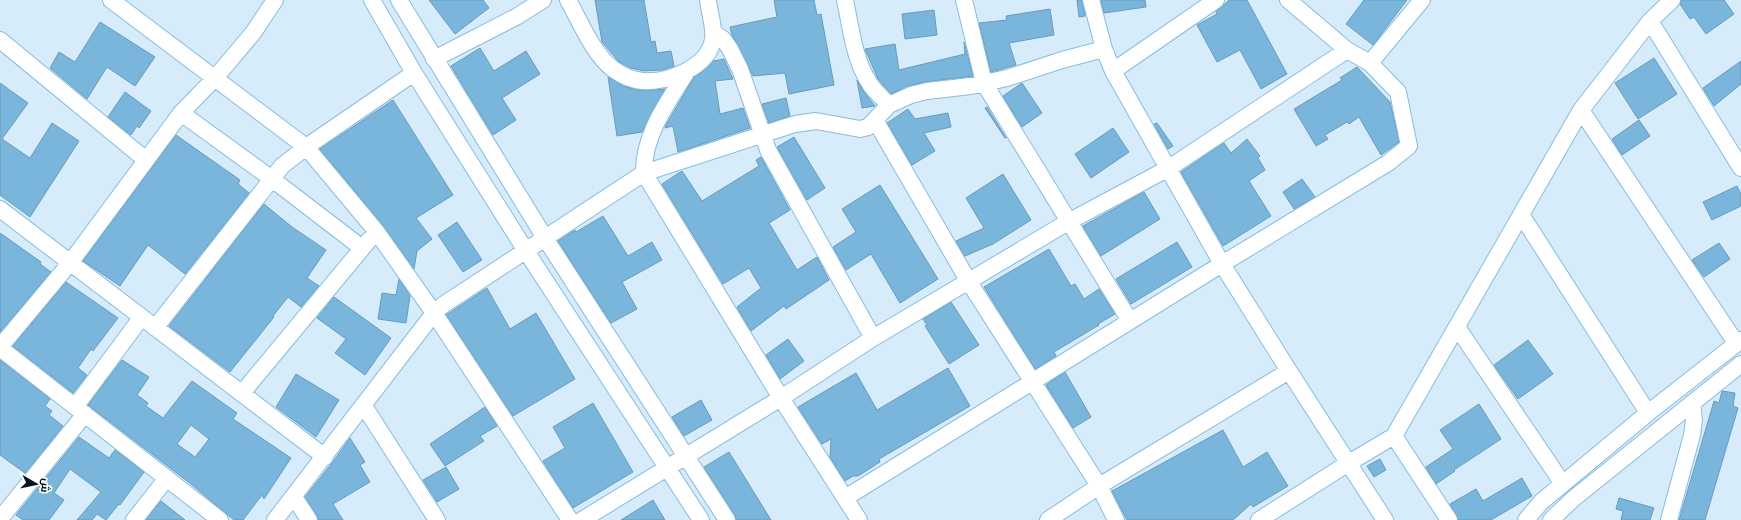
<svg xmlns="http://www.w3.org/2000/svg" width="1741" height="520" font-family="'Titillium Web',Cairo,sans-serif">
<style>
.building{fill:#7ab6dc;stroke:#679bbc;fill-rule:evenodd}
.lines{fill:none;stroke-linecap:round;stroke-linejoin:round}
.street-casing{stroke:#87bcde;stroke-width:18}
.street{stroke:#fff;stroke-width:16}
</style>
<rect width="100%" height="100%" fill="#d7ecfb"/>
<path class="building" d="M429,0H483L489,8L455,34Z
M595,0H644L651,42L655,41L657,53L671,51L674,66L662,70L644,71L631,68L619,62L602,42Z
M774,0H814L817,15L821,14L834,85L789,94L785,73L753,76L738,45L732,35L730,27L777,17Z
M1077,0H1082L1085,16L1079,17Z
M1101,0H1145L1146,7L1104,13Z
M1229,0H1247L1287,74L1261,89L1240,50L1217,62L1197,25L1217,14L1216,12Z
M1364,0H1407L1373,45L1346,24Z
M1681,0H1724L1734,14L1706,34L1694,17L1690,19L1680,4Z
M1050,9L1054,35L1009,43L1016,65L991,72L979,23L1007,20L1006,16Z
M934,10L937,35L905,39L902,14Z
M100,22L155,57L135,86L107,67L87,99L50,68L59,52L75,62Z
M964,42L973,76L925,82L907,86L891,94L878,79L865,49L895,44L899,70L965,54Z
M480,48L494,71L526,51L540,74L502,98L516,120L493,135L451,66Z
M1654,58L1677,94L1638,119L1615,83Z
M724,59L733,79L715,81L720,114L743,108L750,128L678,152L673,126L665,128L666,125L694,77L702,72L713,61Z
M1741,61V84L1714,106L1703,88Z
M1357,67L1390,102L1399,142L1381,155L1359,117L1349,124L1347,122L1325,135L1328,139L1316,146L1294,109L1342,80L1340,78Z
M608,77L623,86L637,90H653L665,89L642,132L617,136Z
M857,80L864,92L875,106L862,108Z
M0,83L28,103L2,139L30,158L52,123L79,141L30,217L0,195Z
M1022,83L1042,113L1022,127L1003,96Z
M125,92L151,111L139,128L137,126L131,135L108,117Z
M786,98L790,116L769,123L762,104Z
M393,100L453,195L416,218L432,239L417,251L414,269L383,225L320,149Z
M987,107L1006,138H1005L985,108Z
M908,109L915,119L948,113L951,127L924,133L935,151L912,165L887,123Z
M1639,120L1650,136L1622,155L1612,139Z
M1157,123L1173,146L1168,149L1154,124Z
M1113,128L1129,152L1091,178L1075,154Z
M176,135L240,180L238,184L249,193L185,274L148,245L120,286L83,261Z
M794,137L825,188L807,200L777,147Z
M1247,139L1260,156L1258,158L1265,170L1249,181L1271,216L1223,246L1181,172L1224,143L1231,153Z
M761,157L790,210L769,223L797,270L817,257L829,280L786,309L784,306L751,331L737,307L761,288L749,268L723,284L662,184L682,171L702,201L759,166L756,160Z
M1003,174L1031,220L993,244L965,256L956,241L984,228L966,198Z
M1302,179L1315,197L1294,209L1283,192Z
M880,185L938,279L900,303L871,254L846,270L833,247L856,232L842,209Z
M1737,186L1741,194V206L1712,220L1703,202Z
M1144,192L1160,219L1101,256L1083,226Z
M264,204L292,227L326,250L307,278L319,286L301,307L288,297L273,316L274,317L230,372L169,326Z
M603,216L628,256L652,242L662,260L622,282L637,309L611,323L558,241L575,230L576,232Z
M457,222L482,260L463,272L438,235Z
M0,233L41,262L40,264L51,272L0,332Z
M1177,242L1192,267L1131,304L1116,279Z
M1719,243L1730,259L1704,277L1692,260Z
M1049,249L1071,286L1075,284L1084,299L1099,289L1115,314L1098,324L1099,325L1054,352L1056,356L1035,369L984,287Z
M399,279L410,296L406,323L378,319L382,293L396,295Z
M66,282L118,318L93,351L91,349L78,368L87,375L73,393L13,346Z
M487,288L510,329L536,313L575,379L513,416L446,315Z
M334,297L391,338L365,375L335,353L346,339L317,318Z
M951,302L979,345L949,364L925,326L927,325L923,319Z
M788,339L804,361L780,379L766,355Z
M1528,340L1553,374L1518,399L1494,365Z
M0,360L50,399L45,406L52,411L49,415L63,426L25,473L0,455Z
M122,360L149,377L137,395L148,403L146,406L163,418L192,381L237,413L233,419L291,458L264,499L262,495L243,520H234L191,484L88,405ZM191,425L209,439L195,457L177,444Z
M948,368L970,406L879,459L880,462L858,476H853L845,481L830,457L831,439L822,444L798,407L856,373L877,410Z
M1065,372L1091,417L1073,428L1046,385Z
M296,374L339,400L316,437L276,407Z
M1722,391L1735,393L1733,406L1738,408L1705,520H1679L1714,401L1719,403Z
M701,400L712,420L684,436L672,417Z
M593,403L633,472L573,508L543,461L565,448L553,427Z
M1479,404L1501,439L1454,470L1455,471L1436,484L1426,467L1453,449L1440,430Z
M485,407L497,426L480,436L484,441L445,466L430,444Z
M1223,430L1243,467L1267,452L1288,486L1253,507L1251,504L1233,520H1127L1112,491Z
M79,437L109,458L115,450L144,472L120,505L119,504L106,520L97,514L92,520H77L101,492L70,469L54,493L64,500L49,520H23L16,515Z
M350,438L365,462L360,465L370,482L333,504L343,520H318L317,515L305,497L332,463Z
M729,452L771,520H736L735,515L704,467Z
M1380,459L1386,470L1374,477L1367,466Z
M446,467L459,489L437,502L423,480Z
M1522,478L1532,496L1491,520H1458L1450,504L1476,489L1483,501Z
M1619,498L1654,508L1650,520H1621L1623,511L1616,509Z
M653,500L665,520H621Z
M161,501L185,520H146Z"/>
<g class="lines">
<defs>
<path id="street" d="M111,0L306,147L376,231L434,313L570,520
M372,0L414,73L526,251L701,520
M399,0L545,238L727,520
M568,0C580,21 593,54 613,69C621,75 633,80 643,81C668,83 709,67 713,39C715,29 709,11 708,0
M845,0C851,28 854,60 870,84C875,92 883,98 889,105
M964,0L984,83L1130,321
M1091,0L1104,49L1113,71
M1216,0L1113,71L1222,264L1388,163L1409,146L1398,92L1370,63L1347,50L1288,0
M1650,21L1741,168
M713,32L723,39L730,49L740,69L768,150L873,338
M0,40L146,160
M434,59L516,17L543,0
M1370,63L1422,0
M686,73C667,103 643,136 644,173L781,398L859,520
M1581,110L1736,343
M181,113L272,179L362,248
M875,120L969,282L1099,486L1116,520
M0,209L325,457
M1522,216L1648,413
M1457,327L1563,484
M155,328L282,166L306,147L414,73
M0,347L70,263L181,113L215,78L253,33L275,0
M0,348L220,520
M242,393L369,240
M364,406L437,520
M75,407L141,318
M1394,436L1449,520
M294,497L309,520
M845,498L1222,264L1289,371
M0,519L85,414
M134,520L167,478
M275,520L434,313L443,305L644,173L795,124L816,121L860,129L868,127L889,105L911,95L927,91L971,86L1007,78L1062,60L1104,49
M582,520L781,398L873,338L1068,222L1169,168L1347,50
M1048,520L1099,486L1289,371L1385,520
M1259,520L1347,464L1394,436L1581,110L1650,21L1672,0
M1526,520L1541,502L1648,413L1741,340
M1551,520L1573,499L1741,364
M1669,520L1692,435L1694,420L1692,403"/>
</defs>
<use href="#street" class="street-casing"/>
<use href="#street" class="street"/>
</g>
<g transform="translate(36 484) rotate(99)" stroke="#ffffff" stroke-width="3" paint-order="stroke">
<path d="M0-3L7 15L0 10L-7 15Z" fill="#021521"/>
<text y="-6" font-size="11" font-weight="bold" text-anchor="middle" fill="#021521">ش</text>
</g>
</svg>
